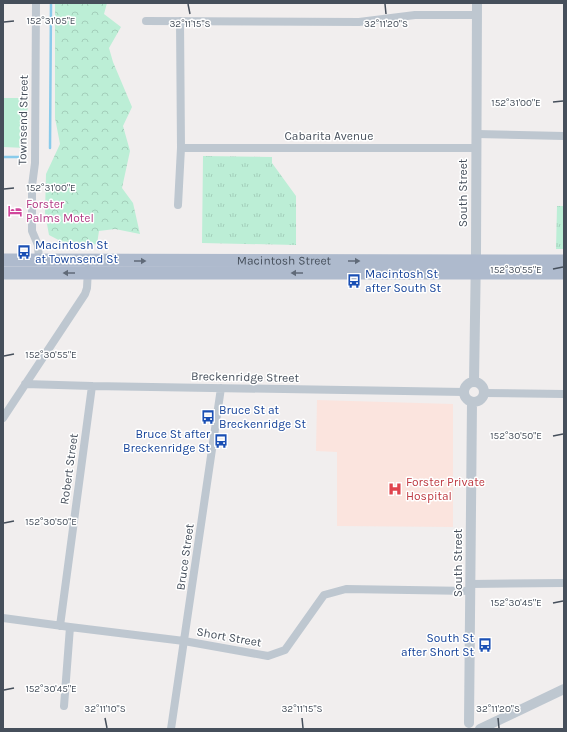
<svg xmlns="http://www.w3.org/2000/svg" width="567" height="732" font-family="Karla,sans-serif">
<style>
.medical{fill:#fbe4de}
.grass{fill:url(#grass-tufts)}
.forest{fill:url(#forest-crowns)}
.garden{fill:#bceed6}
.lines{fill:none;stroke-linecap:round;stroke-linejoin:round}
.stream{stroke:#89cbeb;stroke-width:2.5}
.minor{stroke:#bec7d0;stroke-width:8}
.tertiary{stroke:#bec7d0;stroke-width:10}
.primary{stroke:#aebacd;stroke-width:13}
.oneway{fill:#606a78}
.ticks{fill:none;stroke:#464f5b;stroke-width:1.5}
.labels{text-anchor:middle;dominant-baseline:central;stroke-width:3;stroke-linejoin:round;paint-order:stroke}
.street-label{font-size:12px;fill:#464f5b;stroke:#fff}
.hotel-label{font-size:12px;fill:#b23c85;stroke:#fff;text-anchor:start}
.transit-label{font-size:12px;fill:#164399;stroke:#fff;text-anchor:start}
.health-label{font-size:12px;fill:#be3a42;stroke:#fff;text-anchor:start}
.ticks-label{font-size:10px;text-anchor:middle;fill:#464f5b;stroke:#fff;stroke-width:3;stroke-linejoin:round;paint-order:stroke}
</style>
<defs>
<pattern id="grass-tufts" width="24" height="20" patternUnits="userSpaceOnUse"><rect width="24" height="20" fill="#bceed6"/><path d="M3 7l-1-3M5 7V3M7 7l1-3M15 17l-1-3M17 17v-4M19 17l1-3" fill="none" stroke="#a3ceba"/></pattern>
<pattern id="forest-crowns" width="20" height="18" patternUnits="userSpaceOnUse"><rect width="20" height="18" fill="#bceed6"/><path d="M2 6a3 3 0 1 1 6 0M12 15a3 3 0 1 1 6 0" fill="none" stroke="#a3ceba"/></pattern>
</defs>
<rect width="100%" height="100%" fill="#f1eeee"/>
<path class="medical" d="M317,400L453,404V527L337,526V452L316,451Z"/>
<path class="grass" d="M203,156L272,157V163L296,196V245L202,243Z
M557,206H564V249H556Z"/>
<path class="forest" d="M55,3H107L104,14L121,27L109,48L113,62L132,107L123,126L130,151L122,188L133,203L140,234L115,229L99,231L97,244L72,247L49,235L45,213L46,174L60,144L55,118Z"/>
<path class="garden" d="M3,98H28L26,148L3,147Z"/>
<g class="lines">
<path class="stream" d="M50,148L51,3
M3,157H25"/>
<path class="minor" d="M36,3L35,163L32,186V231L38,245L39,260
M146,21L359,22L415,15H477
M477,134L564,136
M181,148H476
M178,205L181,148L180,21
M25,384L92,386L464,392
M484,393L564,394
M3,418L85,294L87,288L88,269
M471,584L564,583
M3,618L70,627L184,641L268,656L285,650L324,595L346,589L471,591
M60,626L92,386
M64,706L70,627
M171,729L221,388"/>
<path class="tertiary" d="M474,382L476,253L477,3
M464 392a10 10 0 1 1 20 0a10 10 0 1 1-20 0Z
M469,723L472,402
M480,729L564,689"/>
<g class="primary">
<path id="s1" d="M3,260L564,261"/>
<path d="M3,273H564"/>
</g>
</g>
<defs><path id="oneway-solid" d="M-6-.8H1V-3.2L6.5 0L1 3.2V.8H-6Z"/></defs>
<g class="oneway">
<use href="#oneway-solid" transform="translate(140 261)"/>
<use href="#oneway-solid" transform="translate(354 261)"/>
<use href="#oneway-solid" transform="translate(69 273) rotate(-180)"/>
<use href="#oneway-solid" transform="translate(297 273) rotate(180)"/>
</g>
<path class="ticks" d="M188,4L190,14M385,4L386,14M4,22L14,21M553,102L563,101M4,189L14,188M553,269L563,267M4,356L14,354M553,436L563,434M4,523L14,521M553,603L563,601M4,690L14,688M105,718L107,728M302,718L303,728M498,718L499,728"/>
<defs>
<symbol id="hotel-bare" viewBox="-9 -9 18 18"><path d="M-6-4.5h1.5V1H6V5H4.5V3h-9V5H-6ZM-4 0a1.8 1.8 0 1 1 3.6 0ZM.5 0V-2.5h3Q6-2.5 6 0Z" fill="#d1479c" stroke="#fff" stroke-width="2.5" paint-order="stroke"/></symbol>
<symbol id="bus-bare" viewBox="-9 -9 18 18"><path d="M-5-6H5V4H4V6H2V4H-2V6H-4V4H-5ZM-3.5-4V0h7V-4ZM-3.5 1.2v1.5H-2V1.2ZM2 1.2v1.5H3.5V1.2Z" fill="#1a4fb4" stroke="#fff" stroke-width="2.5" paint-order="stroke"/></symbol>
<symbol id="hospital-bare" viewBox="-9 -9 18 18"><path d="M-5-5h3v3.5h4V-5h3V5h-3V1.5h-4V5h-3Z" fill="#e0444e" stroke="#fff" stroke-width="2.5" paint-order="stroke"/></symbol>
</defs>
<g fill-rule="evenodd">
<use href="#hotel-bare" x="5" y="201" width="20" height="20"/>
<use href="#bus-bare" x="14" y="242" width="20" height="20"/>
<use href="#bus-bare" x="344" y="271" width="20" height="20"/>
<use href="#bus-bare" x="198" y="407" width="20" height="20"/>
<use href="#bus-bare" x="211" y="431" width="20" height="20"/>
<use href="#hospital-bare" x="385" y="479" width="20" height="20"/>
<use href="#bus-bare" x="475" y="635" width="20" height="20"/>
</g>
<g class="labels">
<g class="street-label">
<text transform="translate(23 120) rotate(-89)">Townsend Street</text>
<text x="329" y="136">Cabarita Avenue</text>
<text transform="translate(463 193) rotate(-90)">South Street</text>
<text stroke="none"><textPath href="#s1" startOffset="281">Macintosh Street</textPath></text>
<text transform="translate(245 377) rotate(1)">Breckenridge Street</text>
<text transform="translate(69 469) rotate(-82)">Robert Street</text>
<text transform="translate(185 557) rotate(-82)">Bruce Street</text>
<text transform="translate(458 563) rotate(-90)">South Street</text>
<text transform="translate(229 637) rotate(10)">Short Street</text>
</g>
<g class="hotel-label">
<text x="26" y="204">Forster<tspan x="26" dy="14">Palms Motel</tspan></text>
</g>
<g class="transit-label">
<text x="35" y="245">Macintosh St<tspan x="35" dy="14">at Townsend St</tspan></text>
<text x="365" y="274">Macintosh St<tspan x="365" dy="14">after South St</tspan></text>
<text x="219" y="410">Bruce St at<tspan x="219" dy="14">Breckenridge St</tspan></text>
<text x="210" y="434" text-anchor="end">Bruce St after<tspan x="210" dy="14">Breckenridge St</tspan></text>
<text x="474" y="638" text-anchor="end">South St<tspan x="474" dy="14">after Short St</tspan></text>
</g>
<g class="health-label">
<text x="406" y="482">Forster Private<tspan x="406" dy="14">Hospital</tspan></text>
</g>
</g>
<g class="ticks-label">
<text x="51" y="24">152°31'05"E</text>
<text x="190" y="27">32°11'15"S</text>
<text x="386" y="27">32°11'20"S</text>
<text x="516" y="106">152°31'00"E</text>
<text x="51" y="191">152°31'00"E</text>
<text x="516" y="273">152°30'55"E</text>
<text x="51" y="358">152°30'55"E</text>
<text x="516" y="439">152°30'50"E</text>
<text x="51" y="525">152°30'50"E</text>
<text x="516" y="606">152°30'45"E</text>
<text x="51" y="692">152°30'45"E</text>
<text x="105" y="712">32°11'10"S</text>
<text x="302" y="712">32°11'15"S</text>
<text x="498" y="712">32°11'20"S</text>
</g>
<rect width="567" height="732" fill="none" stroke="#464f5b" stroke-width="8"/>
</svg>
